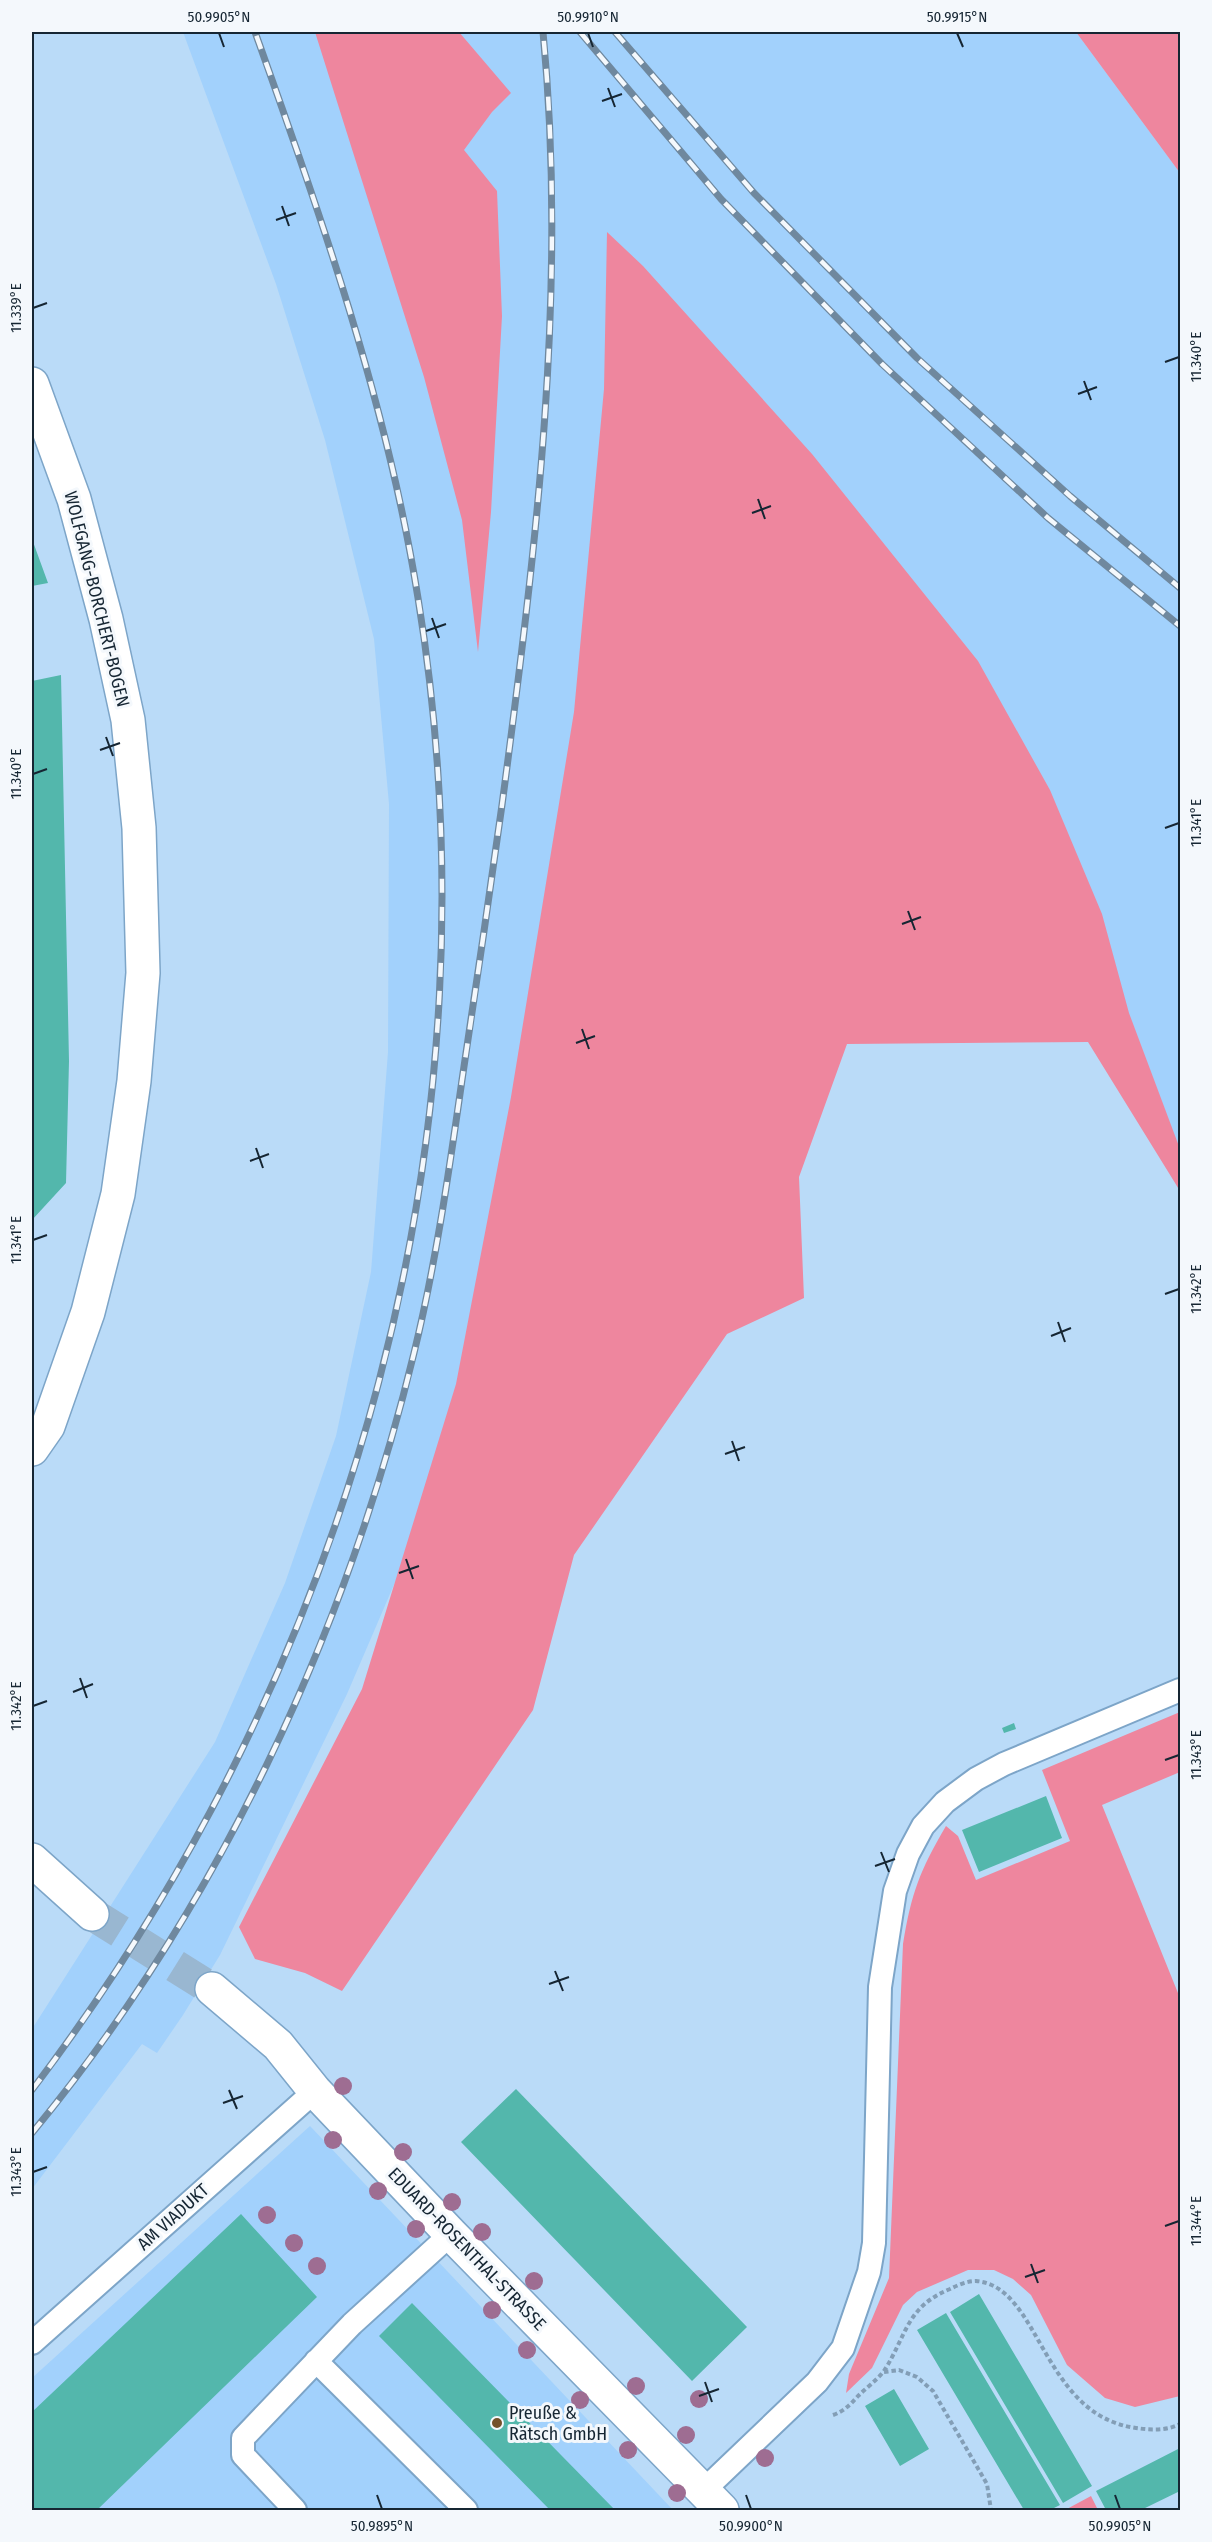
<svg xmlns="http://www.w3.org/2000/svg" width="1212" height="2542" font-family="'Fira Sans Condensed',sans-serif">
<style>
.built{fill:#a2d1fc}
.green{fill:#ee869e}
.building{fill:#53b7ac}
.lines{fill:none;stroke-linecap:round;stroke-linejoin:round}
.street-tunnel{stroke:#99b7d1;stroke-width:33;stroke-dasharray:33 16;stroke-linecap:butt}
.lane-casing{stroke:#7da5c8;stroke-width:26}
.street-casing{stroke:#7da5c8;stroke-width:36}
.path{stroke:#839eb6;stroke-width:4;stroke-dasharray:4.5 3;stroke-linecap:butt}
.lane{stroke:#fff;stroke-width:22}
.street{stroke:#fff;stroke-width:33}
.rail-casing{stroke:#6f889e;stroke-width:7}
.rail{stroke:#f4f8fc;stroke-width:4.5;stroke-dasharray:14;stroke-linecap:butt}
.tree{fill:#9e6d92}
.ticks{fill:none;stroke:#162633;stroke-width:2}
.poi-dot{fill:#74502a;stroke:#f4f8fc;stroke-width:2}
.labels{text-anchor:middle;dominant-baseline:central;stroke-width:6;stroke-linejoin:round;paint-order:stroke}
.street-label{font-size:18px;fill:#162633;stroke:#f4f8fc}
.poi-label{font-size:18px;fill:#162633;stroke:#f4f8fc;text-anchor:start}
.neatline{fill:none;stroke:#162633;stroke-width:2}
.ticks-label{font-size:15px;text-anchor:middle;fill:#162633}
</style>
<rect width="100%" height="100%" fill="#badbf8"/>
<path class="built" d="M183,32H1076L1180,173V1193L1151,1126L1008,763L638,841L411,1545L347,1694L220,1955L183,2015L157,2053L142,2044L32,2189V2029L215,1742L285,1583L336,1436L371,1272L388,1052L389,804L374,639L325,440L276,284Z
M310,2126L673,2510H32V2378Z"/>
<path class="green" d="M315,32H459L511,93L492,112L464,150L497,191L502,316L491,512L478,652L462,520L424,377Z
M1076,32H1180V173Z
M607,232L643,266L812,454L978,661L1050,790L1102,914L1129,1013L1180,1149V1191L1088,1042L847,1044L799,1177L804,1298L727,1334L574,1555L533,1710L342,1991L305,1973L255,1959L239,1927L362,1689L456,1384L511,1097L574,712L604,389Z
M1180,1712V1772L1102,1805L1180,1998V2396L1135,2407L1105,2398L1067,2365L1031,2295L1013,2279L994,2270H968L917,2292L903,2305L872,2368L846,2393L849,2374L889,2278L903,1944C911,1894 920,1870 946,1826L958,1836L976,1880L1070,1841L1042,1770Z
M1091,2496L1098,2510H1065Z"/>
<path class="building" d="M32,539L48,583L32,586Z
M61,675L69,1061L66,1183L32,1220V681Z
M1014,1723L1016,1729L1004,1733L1002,1728Z
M1046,1796L1062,1838L979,1872L962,1830Z
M516,2089L747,2327L692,2381L461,2142Z
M241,2214L317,2297L97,2510H32V2412Z
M979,2294L1092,2486L1063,2503L950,2312Z
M412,2303L615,2510H550L379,2336Z
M946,2313L1060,2505L1050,2510H1024L917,2330Z
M894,2389L929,2449L900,2466L865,2406Z
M1180,2448V2491L1141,2510H1106L1096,2491Z"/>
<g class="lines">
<path class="street-tunnel" d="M92,1914L212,1989"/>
<defs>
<path id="lane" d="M32,2343L315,2091
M316,2361L466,2510
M703,2491L817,2382L843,2348L869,2272L874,2243L880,1987L895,1891L908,1854L923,1826L945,1802L976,1779L1004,1764L1180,1690
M295,2510L243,2455V2438L352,2324L451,2234"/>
<path id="street" d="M32,384L74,499L106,619L128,720L139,828L143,973L134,1081L118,1194L88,1312L48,1426L32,1449
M32,1860L92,1914
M212,1989L278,2045L315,2091L451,2234L722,2510"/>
</defs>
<use href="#lane" class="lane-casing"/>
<use href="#street" class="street-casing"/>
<path class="path" d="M884,2372L899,2370L917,2377L933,2391L987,2484L991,2510
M833,2415C844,2411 850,2405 858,2396C866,2388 877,2380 884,2371C907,2335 906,2307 950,2289C958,2285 967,2281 976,2281C1041,2286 1041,2415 1136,2428C1150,2430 1167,2431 1180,2424"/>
<use href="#lane" class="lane"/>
<use href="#street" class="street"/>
<defs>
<path id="rail" d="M580,32L721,199L882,364L1048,518L1180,626
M615,32L754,193L917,358L1070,496L1180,588
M32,2090C355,1665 504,1128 418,598C387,402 321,217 255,32
M32,2133C217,1909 346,1634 414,1353C436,1263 449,1171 462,1080C476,988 489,897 502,805C536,548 568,291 543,32"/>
</defs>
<use href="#rail" class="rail-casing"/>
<use href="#rail" class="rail"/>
</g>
<g class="tree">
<circle cx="343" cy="2086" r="9"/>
<circle cx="333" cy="2140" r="9"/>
<circle cx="403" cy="2152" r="9"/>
<circle cx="378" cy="2191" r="9"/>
<circle cx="452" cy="2202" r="9"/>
<circle cx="267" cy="2215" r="9"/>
<circle cx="416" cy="2229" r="9"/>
<circle cx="482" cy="2232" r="9"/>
<circle cx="294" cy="2243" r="9"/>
<circle cx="317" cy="2266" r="9"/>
<circle cx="534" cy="2281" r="9"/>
<circle cx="492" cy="2310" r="9"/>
<circle cx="527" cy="2350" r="9"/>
<circle cx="636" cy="2386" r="9"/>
<circle cx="699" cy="2399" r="9"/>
<circle cx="580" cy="2400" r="9"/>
<circle cx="686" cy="2435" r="9"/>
<circle cx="628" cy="2450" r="9"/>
<circle cx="765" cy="2458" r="9"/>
<circle cx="677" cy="2493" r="9"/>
</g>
<path class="ticks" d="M219,33L224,47M588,33L593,47M957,33L963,47M608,88L615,107M602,101L622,94M282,206L289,226M276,220L296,213M33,308L47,303M1165,362L1179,357M1084,381L1091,400M1078,394L1097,387M758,499L765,519M752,513L771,506M432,618L439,638M426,631L446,624M106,737L113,756M100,750L120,743M33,774L47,769M1165,828L1179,823M908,911L915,930M902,924L921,917M582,1029L589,1049M576,1043L595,1036M256,1148L263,1168M250,1161L269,1154M33,1240L47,1235M1165,1294L1179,1289M1058,1322L1065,1342M1051,1336L1071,1328M732,1441L739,1461M725,1454L745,1447M406,1559L413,1579M399,1573L419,1566M80,1678L87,1698M73,1692L93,1684M33,1706L47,1701M1165,1760L1179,1755M881,1852L889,1872M875,1866L895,1859M555,1971L563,1991M549,1984L569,1977M229,2090L237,2109M223,2103L243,2096M33,2172L47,2167M1165,2226L1179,2221M1031,2264L1038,2283M1025,2277L1045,2270M705,2382L712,2402M699,2396L719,2389M377,2495L382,2509M746,2495L751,2509M1115,2495L1120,2509"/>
<circle class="poi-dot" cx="497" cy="2423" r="6"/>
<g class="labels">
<g class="street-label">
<text transform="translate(97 599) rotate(76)">WOLFGANG-BORCHERT-BOGEN</text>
<text transform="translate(173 2217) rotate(-42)">AM VIADUKT</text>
<text transform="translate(467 2249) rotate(46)">EDUARD-ROSENTHAL-STRASSE</text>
</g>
<g class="poi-label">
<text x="509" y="2413">Preuße &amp;<tspan x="509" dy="21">Rätsch GmbH</tspan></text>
</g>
</g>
<rect width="1212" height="2542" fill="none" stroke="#f4f8fc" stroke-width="66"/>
<rect x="33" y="33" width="1146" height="2476" class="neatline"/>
<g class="ticks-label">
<text x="219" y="22">50.9905°N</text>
<text x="588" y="22">50.9910°N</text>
<text x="957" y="22">50.9915°N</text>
<text transform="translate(16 308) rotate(-90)" y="5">11.339°E</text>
<text transform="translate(1196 357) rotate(-90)" y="5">11.340°E</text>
<text transform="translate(16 774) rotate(-90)" y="5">11.340°E</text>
<text transform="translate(1196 823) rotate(-90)" y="5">11.341°E</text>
<text transform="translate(16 1240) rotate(-90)" y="5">11.341°E</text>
<text transform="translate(1196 1289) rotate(-90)" y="5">11.342°E</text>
<text transform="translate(16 1706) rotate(-90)" y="5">11.342°E</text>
<text transform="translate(1196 1755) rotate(-90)" y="5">11.343°E</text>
<text transform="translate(16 2172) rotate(-90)" y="5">11.343°E</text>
<text transform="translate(1196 2221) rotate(-90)" y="5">11.344°E</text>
<text x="382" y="2531">50.9895°N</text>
<text x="751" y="2531">50.9900°N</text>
<text x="1120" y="2531">50.9905°N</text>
</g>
</svg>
